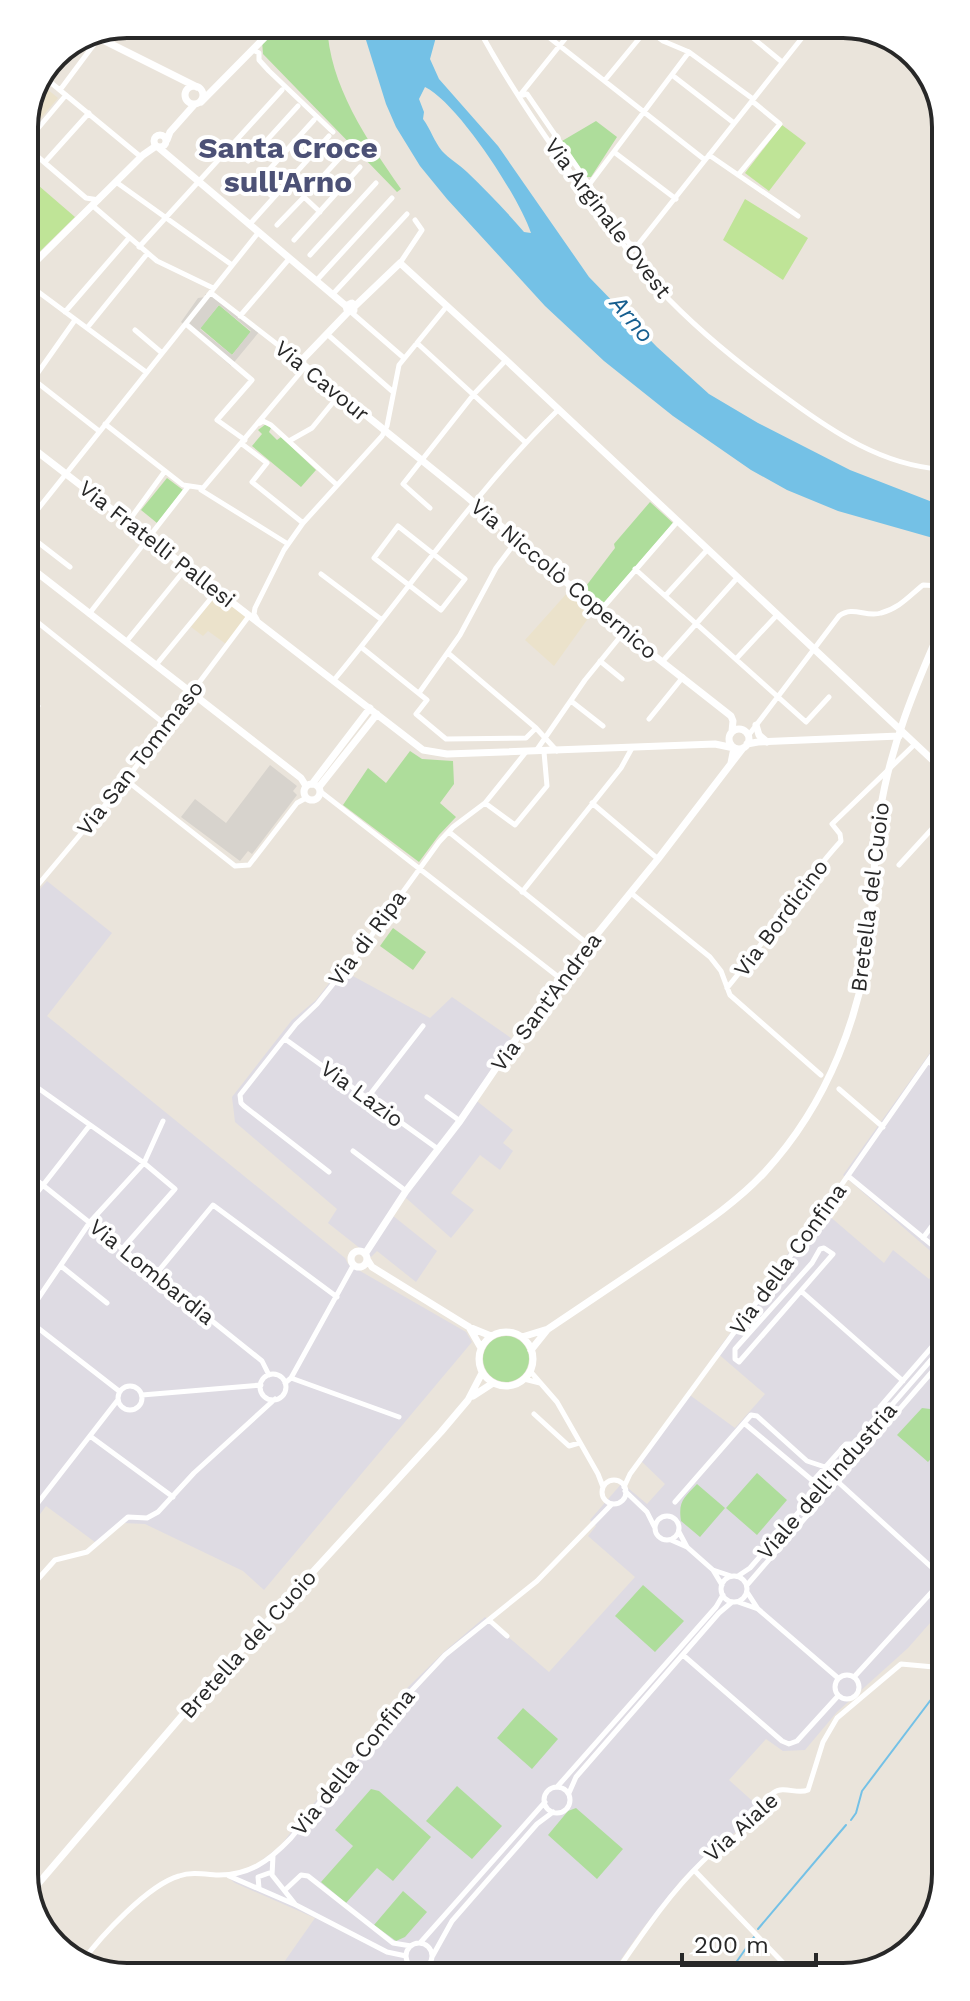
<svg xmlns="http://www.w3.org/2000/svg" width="970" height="2001" font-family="'Work Sans',sans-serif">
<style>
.industrial{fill:#dedbe3}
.education{fill:#ebe2cb}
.green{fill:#aedd9b}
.pitch{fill:#bfe497}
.plaza{fill:#d7d3cd;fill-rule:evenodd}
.water{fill:#74c1e6;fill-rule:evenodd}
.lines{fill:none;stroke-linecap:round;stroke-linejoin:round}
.stream{stroke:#74c1e6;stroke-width:2}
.street{stroke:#fff;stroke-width:5}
.secondary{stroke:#fff;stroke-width:7}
.labels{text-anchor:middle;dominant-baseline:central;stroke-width:8;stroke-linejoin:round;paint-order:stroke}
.street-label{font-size:22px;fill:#282828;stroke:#fff}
.water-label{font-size:24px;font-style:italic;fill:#165e8f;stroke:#fff}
.district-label{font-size:30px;font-weight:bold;fill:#4c5176;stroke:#fff}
.rim{fill:none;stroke:#282828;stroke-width:4}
</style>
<rect width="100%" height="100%" fill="#eae4db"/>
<path class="industrial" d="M47,881L112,933L47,1016L345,1258L348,1264L466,1332L472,1342L264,1590L243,1571L145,1524L123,1523L99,1545L46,1506L30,1528L27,904Z
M340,969L430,1018L452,997L511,1038L473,1098L513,1130L503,1143L513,1151L500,1170L480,1155L451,1193L474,1210L451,1238L406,1198L392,1215L437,1251L416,1282L377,1251L371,1257L328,1223L337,1209L235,1122L232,1097L292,1020L316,1000Z
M942,1036L943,1262L843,1175Z
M820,1208L884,1263L893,1250L929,1279L943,1265L945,1606L908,1648L837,1712L805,1750L783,1751L766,1739L729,1780L758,1806L745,1825L705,1856L681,1880L640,1932L612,1972L275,1975L315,1918L235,1883L222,1873L238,1872L257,1864L280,1846L402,1693L445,1651L485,1617L549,1672L635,1577L588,1536L596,1526L590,1520L622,1483L647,1504L665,1484L639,1459L687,1393L735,1428L765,1394L716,1352L761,1292Z"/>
<path class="education" d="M41,84L58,98L24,138V121Z
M568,592L592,613L554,666L525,640Z
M217,594L247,616L226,644L208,631L203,636L191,627Z"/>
<path class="green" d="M280,24H327C329,85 367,140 401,189L397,192L263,54L262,41Z
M596,121L617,137L591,177H586L562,141Z
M219,305L251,332L232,355L200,328Z
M266,424L271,428L269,432L277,440L281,437L316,470L301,487L252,446L262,434L258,430Z
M167,478L183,490L157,523L141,510Z
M650,502L673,523L601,606L583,590L615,548L614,544Z
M410,751L422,759L453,761L454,784L440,803L456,817L439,835L419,862L343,805L368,768L386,783Z
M393,928L426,952L413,970L380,946Z
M483 1359a23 23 0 1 1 46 0a23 23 0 1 1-46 0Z
M922,1408L930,1409L944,1423V1444L928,1462L897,1435Z
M757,1473L787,1500L757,1535L726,1508Z
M697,1484L725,1508L700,1537L681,1521C678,1501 684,1498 697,1484Z
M643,1585L684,1621L655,1652L615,1616Z
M523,1708L558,1739L532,1769L497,1738Z
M457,1786L502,1826L472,1859L426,1821Z
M371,1789L379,1791L431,1837L393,1881L377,1868L346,1903L321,1882L353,1846L335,1830Z
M576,1808L623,1849L597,1879L548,1835L568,1811Z
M403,1891L427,1912L405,1937L396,1941L374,1925Z"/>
<path class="pitch" d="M782,125L806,143L769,191L745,173Z
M24,173L75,217L29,262L25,259Z
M745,199L808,238L783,280L723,240Z"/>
<path class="plaza" d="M205,294H209L259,332L231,366L181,322L198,298L205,297ZM219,305L251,331L232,355L200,329Z
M270,765L297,786L293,791L297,795L252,854L248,851L240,861L181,817L195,799L226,823Z"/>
<path class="water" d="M361,24H433L436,37L430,59L439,79L498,146L589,277L657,347L709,394L758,423L850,470L940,505V540L838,511L787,490L751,470L673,416L604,361L545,306L447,199L420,166L396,127L386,104ZM425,87C458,103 519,197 531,233L524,232C506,211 487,191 467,172C459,164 449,159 442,151C434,141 431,130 423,119L424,112L419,99Z"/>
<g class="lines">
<path class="stream" d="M851,1820L856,1813L862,1791L945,1681
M758,1929L846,1825
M730,1971L754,1937"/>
<path class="street" d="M476,24C510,88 553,149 596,207C616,234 635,263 659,289C697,330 742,366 788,399C833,432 882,465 940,469
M532,24L705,160
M640,24L663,41L689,52L753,99
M736,24L782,62
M796,24L806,32
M663,41L675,24
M253,50L259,53V60L269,71L333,132
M672,75L734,123
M44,77L141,157
M605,80L647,29
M60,90L101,35
M520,95L577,24
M519,96L527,94L629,243L637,246L813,24
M293,144L309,158
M24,145L86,198L99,200
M24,145L66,95
M614,152L676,199
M709,155L798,216
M248,161L298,106
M45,162L89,113
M738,175L780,124L752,101
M116,182L232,265
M314,186L346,151
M588,186L689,52
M273,197L257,183L314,120
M93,206L157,261L213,288
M249,225L329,136
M277,225L304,197L320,212
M294,240L360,167
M139,247L282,90
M310,255L376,183
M400,263L422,230L415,220
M316,281L392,198
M25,282L146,372
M211,293L300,362
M332,295L407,214
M65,312L129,238
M351,312L404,358
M240,316L289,259
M186,324L252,380L217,420L245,440
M87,328L147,254
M135,330L162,353
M327,334L392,391
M417,343L525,442
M34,380L99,431
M25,391L75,320
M260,423L263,421L271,425L337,485
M105,424L183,485L203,488L305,367
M289,441L312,428L339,395
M242,444L267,463L252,482L303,523
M201,490L288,544
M430,508L403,484L474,394L506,360
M128,522L165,471
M26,524L258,233
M398,526L465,579L441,610L374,558Z
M26,533L70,567
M635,569L806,722L829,697
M321,574L382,620
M666,595L708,549
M600,611L677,522
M26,613L166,725
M89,614L188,487
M257,619L254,614L255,608L284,550L303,523L382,436L387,426L399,365L447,306
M126,642L187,567
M361,647L427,700L416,714L446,739L526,738L536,728
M448,653L536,728L557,751
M736,659L777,615
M600,661L622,679
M662,662L738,577
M156,665L217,591
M334,680C409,590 474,492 558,410
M419,693L460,635L496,568L517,540
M27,696L38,706
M571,701L603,726
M649,719L683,677
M748,736L839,616C853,605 866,618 881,613C900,608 909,596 923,585L940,586
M536,751L585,680L624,632
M126,780L235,866L249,865L297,803L306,798
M321,792L561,979
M485,803L515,825L547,786L544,752
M592,803L658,859
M449,832L589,945
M899,865L941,819
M522,892L621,768L632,748
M631,893L710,957L721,971L730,995L821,1075
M27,898L126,780L249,616
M727,988C767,940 799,887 841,841L840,834L832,824L915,744
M28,1017L33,1021
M285,1039L438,1149
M928,1061L943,1073
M28,1081L144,1163L175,1189L123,1248
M839,1089L883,1127
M368,1097L423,1026
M427,1097L460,1121
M353,1151L406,1191
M329,1172L244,1106L241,1103L240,1095L296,1024L317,1004L366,943L439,842L453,827L485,803L526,752
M29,1174L262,1361L269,1375
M848,1176L943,1254
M29,1203L90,1125
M923,1238L943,1211
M824,1248L833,1254L739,1362L735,1359V1349L812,1263L820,1249Z
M61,1266L107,1303
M156,1274L213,1205L337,1297
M801,1291L903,1381
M29,1312L90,1222L144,1163L163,1121
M29,1321L119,1391
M530,1371L557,1402L598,1474L603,1487
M260 1387a13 13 0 1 1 26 0a13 13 0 1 1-26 0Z
M291,1378L399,1417
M524,1379L540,1383
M285,1383L291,1378L354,1264
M118 1398a12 12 0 1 1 24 0a12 12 0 1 1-24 0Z
M142,1395L261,1385
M534,1414L569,1446L579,1443
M884,1416L880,1407L944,1333
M744,1423L813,1481
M90,1436L173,1497
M602 1492a12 12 0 1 1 24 0a12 12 0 1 1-24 0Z
M837,1481L939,1574
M624,1487L630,1474L819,1217L942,1041
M625,1491L647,1512L655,1528
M817,1491L813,1481L846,1444H859
M675,1502L751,1415L757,1416L807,1461L825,1467
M30,1513L117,1401
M655 1528a12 12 0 1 1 24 0a12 12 0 1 1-24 0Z
M671,1540L687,1547L679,1532
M687,1547L713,1570
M738,1576L750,1568L944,1345
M721 1589a13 13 0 1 1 26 0a13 13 0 1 1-26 0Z
M722,1585L713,1570L731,1576
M747,1585L944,1358
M30,1588L55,1560L87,1552L128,1517L147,1518L158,1512L194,1473L275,1399
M738,1602L758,1609L747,1592
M758,1609L838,1678
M489,1620L507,1636
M683,1655L782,1741L789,1744L797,1741L838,1696
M835 1687a12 12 0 1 1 24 0a12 12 0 1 1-24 0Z
M854,1677L940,1583
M557,1787L716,1607L723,1595
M544 1800a13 13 0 1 1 26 0a13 13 0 1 1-26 0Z
M569,1793L576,1777L719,1613L732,1602
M273,1856L272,1875L295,1904
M695,1871L790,1970
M229,1876L296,1905L387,1952L406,1956
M259,1888L258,1877L269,1873
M285,1890L301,1875L308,1876L393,1943L411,1946
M420,1943L545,1802
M406 1956a13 13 0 1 1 26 0a13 13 0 1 1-26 0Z
M432,1957L452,1921L537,1824L553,1812
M82,1962C101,1936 148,1885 179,1876C191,1872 203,1874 216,1875C249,1876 269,1861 291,1838L401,1702L445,1655L537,1581L612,1504
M616,1972C643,1933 669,1894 703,1861C715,1849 731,1843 743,1831C755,1821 760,1802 773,1793C784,1785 797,1795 808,1790L823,1742L837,1718L901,1664L945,1668
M400,1974L408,1963"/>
<path class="secondary" d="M97,37L197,87
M185 95a9 9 0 1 1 18 0a9 9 0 1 1-18 0Z
M201,102L278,24
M154 141a6 6 0 1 1 12 0a6 6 0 1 1-12 0Z
M167,140L170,132L194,105
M158,147L346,306L347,310H354L352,303L346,306
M25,272L143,155L156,146
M354,307L400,263L506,360L941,768
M348,312L300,362L466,496L624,632L731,716L733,721L732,731
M26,443L423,750L447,754L715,744L734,748L731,763
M26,564L301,778L306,786
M756,725L759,735L767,742
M729 739a10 10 0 1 1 20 0a10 10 0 1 1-20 0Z
M747,744L758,742L899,736
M304 792a8 8 0 1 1 16 0a8 8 0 1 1-16 0Z
M312,784L370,708
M319,787L377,714
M351 1259a8 8 0 1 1 16 0a8 8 0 1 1-16 0Z
M365,1254L406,1191L460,1121L537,1008L658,859L743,748
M367,1259L372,1267L469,1327L491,1336
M469,1327L481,1348
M479 1359a27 27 0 1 1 54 0a27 27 0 1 1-54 0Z
M522,1337L548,1329C587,1303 625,1277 664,1251C699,1227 735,1204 764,1173C827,1105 864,1012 871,920C874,884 874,847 880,812C890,747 915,687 941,628
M531,1350L547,1330
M473,1396L493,1383
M32,1891L192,1704L441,1432L468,1400L482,1373"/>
</g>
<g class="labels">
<g class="street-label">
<text transform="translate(608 218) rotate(53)">Via Arginale Ovest</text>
<text transform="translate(322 381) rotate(39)">Via Cavour</text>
<text transform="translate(157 544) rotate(38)">Via Fratelli Pallesi</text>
<text transform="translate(564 579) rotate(40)">Via Niccolò Copernico</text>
<text transform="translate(140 758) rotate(-52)">Via San Tommaso</text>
<text transform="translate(870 897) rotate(-83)">Bretella del Cuoio</text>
<text transform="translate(781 918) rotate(-53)">Via Bordicino</text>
<text transform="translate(367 938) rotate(-53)">Via di Ripa</text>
<text transform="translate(546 1002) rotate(-53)">Via Sant'Andrea</text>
<text transform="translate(362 1094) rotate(36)">Via Lazio</text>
<text transform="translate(788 1259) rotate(-54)">Via della Confina</text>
<text transform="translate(152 1272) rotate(39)">Via Lombardia</text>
<text transform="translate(827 1481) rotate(-49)">Viale dell'Industria</text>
<text transform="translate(248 1644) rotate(-48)">Bretella del Cuoio</text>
<text transform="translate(353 1762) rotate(-51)">Via della Confina</text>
<text transform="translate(741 1827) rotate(-42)">Via Aiale</text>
</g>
<g class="water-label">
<text transform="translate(632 319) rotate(50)">Arno</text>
</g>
<g class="district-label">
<text x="288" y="147">Santa Croce<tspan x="288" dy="34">sull'Arno</tspan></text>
</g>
</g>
<path d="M0 0H970V2001H0ZM127 38H843A89 89 0 0 1 932 127V1874A89 89 0 0 1 843 1963H127A89 89 0 0 1 38 1874V127A89 89 0 0 1 127 38Z" fill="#fff" fill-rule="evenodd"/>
<path class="rim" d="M127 38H843A89 89 0 0 1 932 127V1874A89 89 0 0 1 843 1963H127A89 89 0 0 1 38 1874V127A89 89 0 0 1 127 38Z"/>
<path d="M682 1953v12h134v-12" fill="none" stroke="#282828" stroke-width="4"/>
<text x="694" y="1953" font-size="24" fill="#282828" stroke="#ffffff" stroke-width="6" paint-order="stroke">200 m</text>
</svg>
